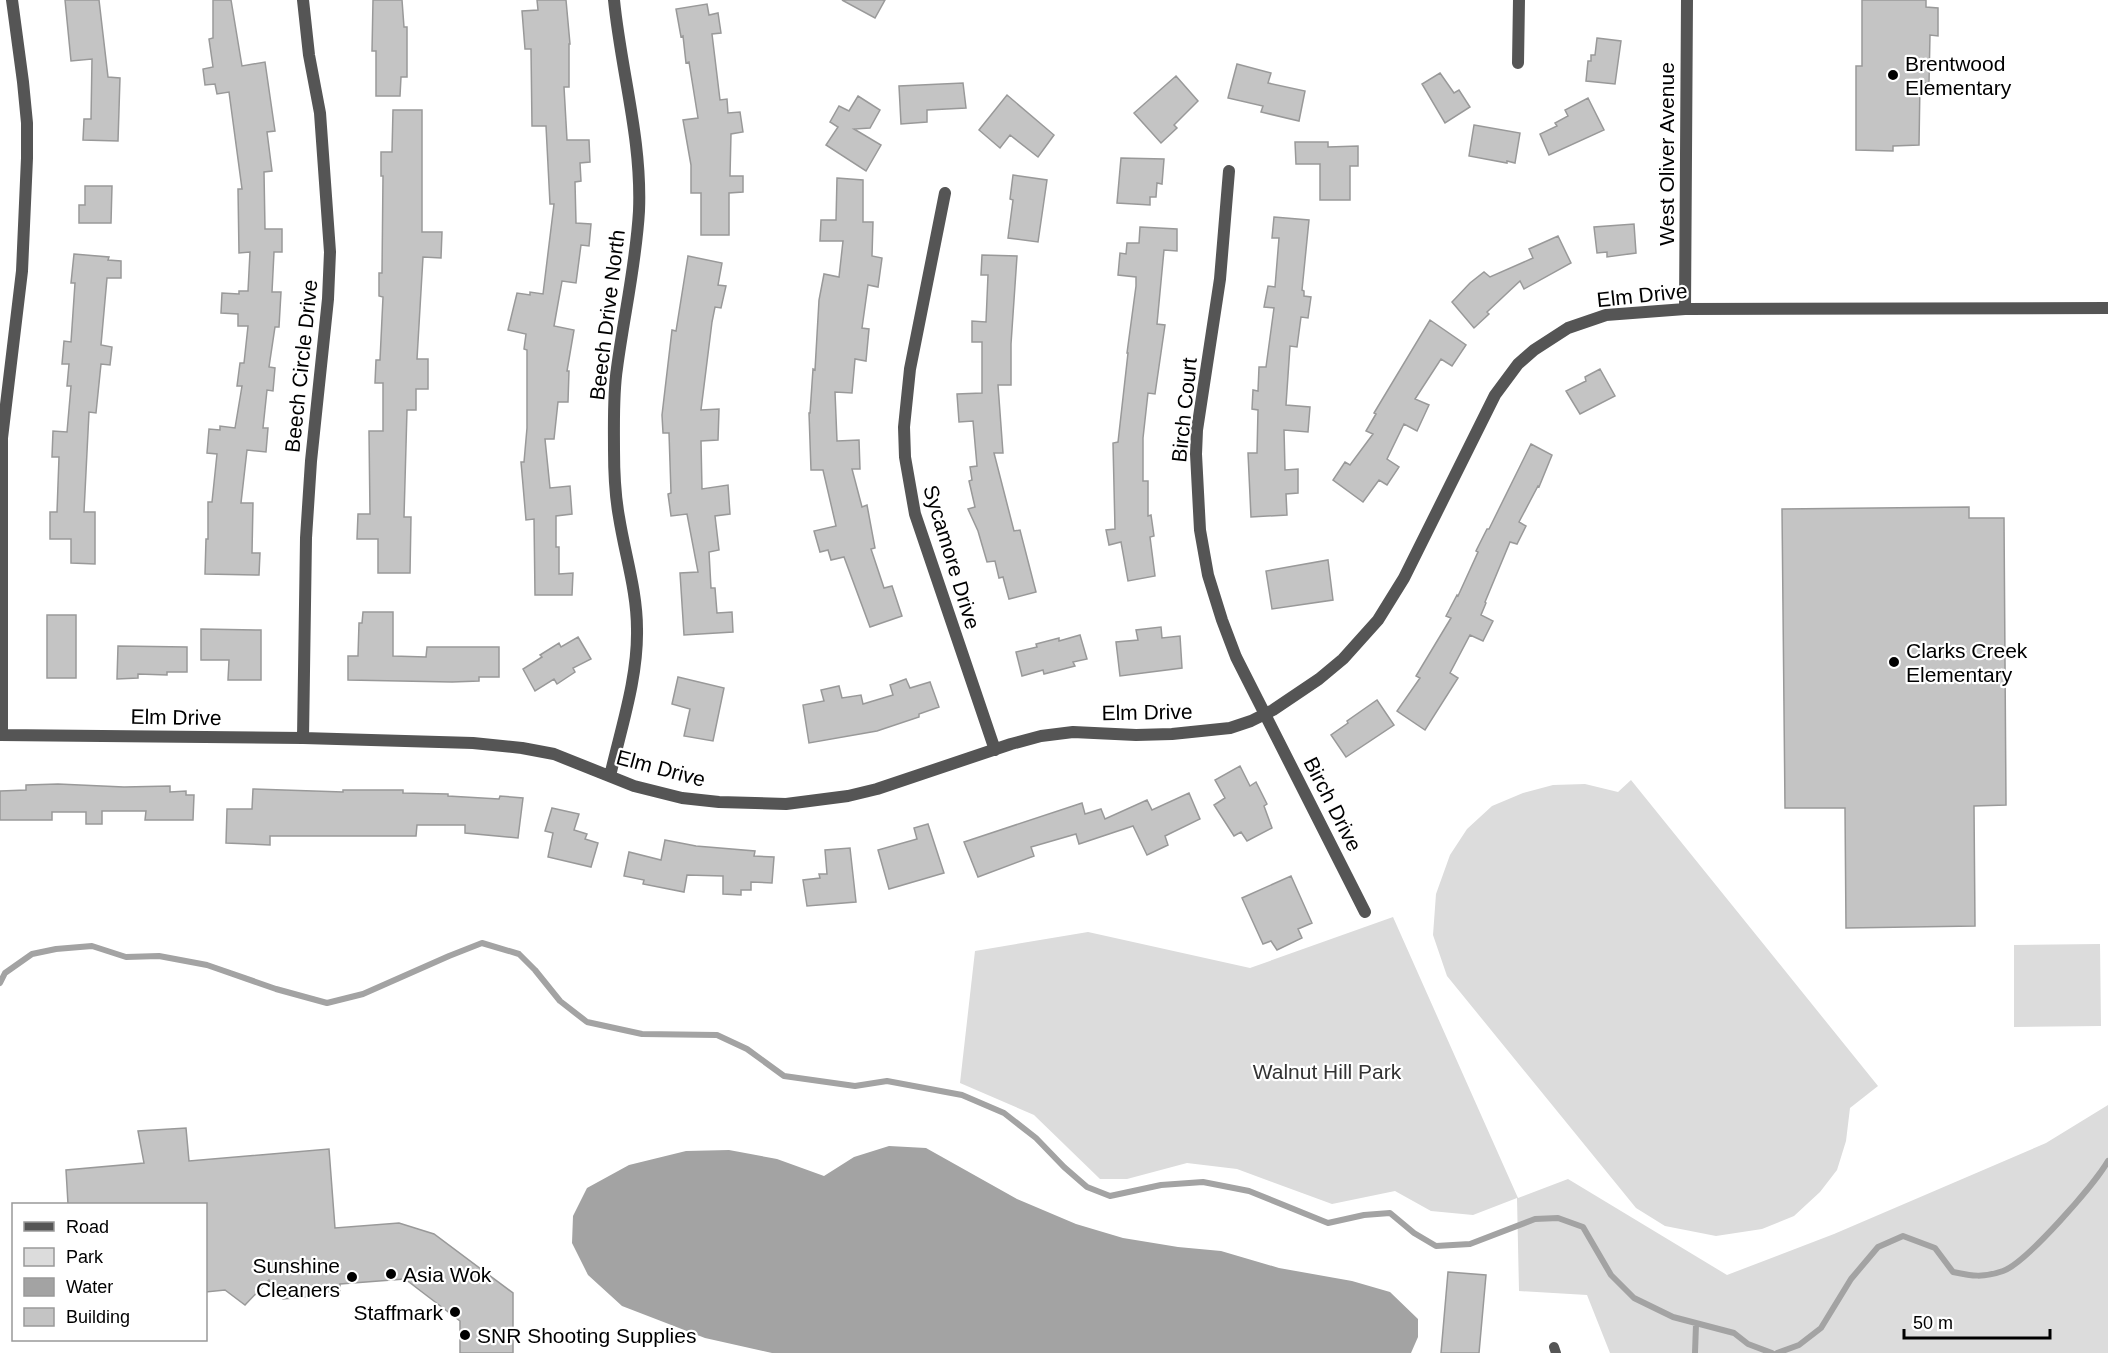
<svg xmlns="http://www.w3.org/2000/svg" width="2108" height="1353" font-family="Arial,sans-serif">
<style>
.green{fill:#dcdcdc}
.water{fill:#a3a3a3}
.lines{fill:none;stroke-linecap:round;stroke-linejoin:round}
.stream{stroke:#a3a3a3;stroke-width:6}
.building{fill:#c4c4c4;stroke:#999;stroke-width:1.5}
.lane{stroke:#555;stroke-width:10}
.street{stroke:#555;stroke-width:12}
.poi-dot{fill:#000;stroke:#fff;stroke-width:2}
.labels{text-anchor:middle;dominant-baseline:central;stroke-width:4.5;stroke-linejoin:round;paint-order:stroke}
.poi-label{font-size:21px;fill:#000;stroke:#fff;text-anchor:start}
.street-label{font-size:21px;fill:#000;stroke:#fff}
.park-label{font-size:21px;fill:#333;stroke:#fff}
</style>
<rect width="100%" height="100%" fill="#fff"/>
<path class="green" d="M1631,780L1878,1086L1850,1108L1846,1141L1837,1170L1820,1192L1794,1216L1762,1229L1716,1236L1665,1226L1636,1208L1447,976L1433,935L1436,894L1450,855L1467,829L1492,806L1523,793L1553,785L1585,784L1618,792Z
M1393,917L1518,1198L1568,1179L1727,1275L1834,1234L2046,1143L2108,1105V1353H1610L1587,1295L1519,1291L1517,1198L1473,1215L1431,1211L1395,1191L1332,1204L1237,1169L1187,1163L1127,1179H1100L1034,1115L960,1083L975,951L1088,932L1250,968Z
M2100,944L2101,1026L2014,1027V945Z"/>
<path class="water" d="M889,1146L926,1148L1017,1199L1076,1224L1123,1238L1178,1247L1221,1251L1279,1268L1352,1281L1390,1292L1418,1319V1337L1411,1353H772L705,1338L622,1306L588,1275L572,1243L573,1216L587,1188L629,1165L686,1151L729,1150L777,1159L824,1176L854,1157Z"/>
<g class="lines">
<path class="stream" d="M0,983L5,973L32,954L56,949L92,946L126,957L159,956L207,965L276,989L327,1003L363,994L449,956L482,943L519,954L535,970L560,1001L587,1022L642,1034L717,1035L747,1049L784,1076L855,1086L887,1081L962,1095L1004,1113L1036,1138L1064,1167L1087,1187L1110,1196L1161,1185L1203,1182L1249,1191L1328,1223L1364,1215L1390,1213L1414,1233L1436,1246L1470,1244L1535,1219L1558,1218L1583,1227L1611,1275L1634,1298L1673,1317L1734,1333L1748,1344L1772,1353
M1695,1353L1696,1324
M1777,1353L1799,1345L1821,1328L1851,1279L1878,1247L1903,1236L1935,1248L1953,1272C1972,1276 1983,1278 2003,1271C2026,1263 2095,1184 2108,1161"/>
</g>
<path class="building" d="M65,0H99L108,77L120,78L118,141L83,140L84,119H91L92,59L71,61Z
M213,0H231L242,66L265,62L275,131L267,132L272,171L264,172L265,229H282V252H274L272,292H281L279,327H275L269,367L275,368L273,391L267,390L263,428H268L266,452L247,450L241,503H253L252,553H260L259,575L205,574L206,539H208V502H212L217,454L207,453L209,429L220,430V426L235,428L242,386H237L240,363H244L248,326H238V314L221,313L222,293L239,294V291H248L250,252L239,253L238,189H242L229,92L217,94L215,84L205,85L203,69L213,67L209,39L213,38Z
M373,0H402L404,27H407V77H401L400,96H376V51H372Z
M537,0H566L570,44H569V87H564L567,140H589L590,162L580,163L581,181L575,182L576,223L591,224L589,246L581,245L576,283L562,281L554,326L574,330L567,371H569L568,402H558L554,439H545L550,488L570,486L572,514L556,516V547H559V574L573,573L572,595H535L534,519L526,520L521,462H524L527,428V350L524,349L526,334L508,330L517,293L530,295V292L543,294L554,204H550L546,126H532L531,49H525L522,11L538,10Z
M842,0H885L875,18Z
M1862,0H1926V7L1938,8V36L1930,35L1929,83H1920L1919,145L1893,146V151L1856,150V66H1862Z
M707,4L709,15L718,13L721,33L712,34L720,100L727,99L728,113L740,112L743,132L731,134L730,176H743V192L729,193V235H701V193H691V165L683,120L698,118L689,62L686,63L683,36L681,37L676,9Z
M1597,38L1621,41L1615,84L1586,81L1588,61H1591V55H1595Z
M1237,64L1271,73L1268,83L1305,91L1299,121L1261,112L1263,106L1228,98Z
M1440,73L1454,93L1459,90L1470,107L1445,123L1422,84Z
M1176,76L1198,101L1174,125L1177,128L1161,143L1134,113Z
M963,83L966,108L927,110V122L901,124L899,86Z
M1007,95L1054,135L1038,157L1010,135L1000,148L979,130Z
M858,96L880,110L870,128L854,129L881,145L866,171L826,145L838,127L830,122L839,106L849,111Z
M1588,98L1604,130L1549,155L1540,134L1557,126L1555,123L1568,116L1565,110Z
M393,110H422V232H442L441,258L423,257L417,359H428V389H416V410H407L404,517H411L410,573H378V539H357L358,514H370L369,431H383V383H375L376,360H380L383,297L379,296V273H382L383,176H381V152H392Z
M1474,125L1520,133L1515,163L1507,161V163L1469,156Z
M1295,142H1328V147L1358,146V166H1350V200H1320V164H1296Z
M1121,158L1164,159L1162,184L1157,183L1156,197H1150V205L1117,203Z
M1013,175L1047,180L1038,242L1008,238L1013,200L1010,199Z
M837,178L863,180V222H873L872,256L882,258L878,287L868,285L862,328L869,329L866,361L855,359L852,393L835,392L837,441L859,440L860,469H852L862,507L867,505L875,548L871,549L884,588L892,586L902,616L870,627L844,557L831,560L828,550L820,552L814,531L836,526L823,470H811L809,413H810L813,369L815,370L819,300L824,274L839,277L843,241H820L821,220H836Z
M85,186H112L111,223H79V205H85Z
M1274,217L1309,220L1302,290L1304,291V296L1311,297L1308,318L1301,317L1297,347L1290,346L1286,405L1310,407L1308,432L1284,430L1285,470L1298,469V493L1286,494L1287,515L1251,517L1248,453H1257L1258,410L1252,409L1253,390L1258,391L1259,367H1266L1274,308L1264,307L1268,286L1275,287L1279,238H1272Z
M1634,224L1636,253L1607,257V252L1597,253L1594,227Z
M1140,227L1177,229V251L1164,250L1157,324L1165,325L1155,394L1148,393L1143,438V481H1148V516L1151,515L1154,536L1150,537L1155,576L1128,581L1121,542L1109,545L1106,530L1115,529L1113,443L1118,442L1128,353H1127L1136,286V277L1118,275L1120,253L1126,254L1127,243H1139Z
M1558,236L1571,263L1524,289L1520,281L1487,312L1489,314L1474,328L1452,302L1470,283L1484,272L1490,277L1533,258L1529,249Z
M74,254L109,257L108,260L121,261V278H107L101,345L112,347L110,365L101,364L96,413L89,412L84,512H95V564L71,563V539H50V512H57L59,457H52L53,431L67,432L71,386H67L69,364H62L64,341L71,342L75,283H71Z
M982,255L1017,256L1011,344V385H998L1003,453H994L1014,531L1020,530L1036,592L1009,599L1003,577L999,578L995,561L987,562L978,531L968,509L975,507L969,481L972,480L970,467L977,466L973,421L959,422L957,394L982,393V342H972V321L986,322L988,275H981Z
M688,256L722,263L718,285L726,286L721,308L715,307L712,322L701,410L719,409L718,440L701,441L702,489L728,485L730,514L715,516L719,550L709,552L711,588H715L717,613L732,612L733,632L684,635L680,573L698,572L687,514L671,516L668,494L671,493L669,433H663L662,415L672,330L676,331Z
M1430,320L1466,345L1452,366L1441,359L1415,399L1429,405L1417,431L1404,424L1387,459L1399,467L1387,485L1379,480L1363,502L1333,480L1345,462L1350,465L1373,434L1366,431L1376,414L1374,413Z
M1600,369L1615,396L1580,414L1566,391L1586,381L1585,377Z
M1531,444L1552,455L1539,487L1538,486L1519,522L1526,526L1517,544L1510,542L1485,602L1486,603L1481,615L1493,621L1483,641L1470,635L1450,673L1458,678L1425,730L1397,711L1420,678L1416,676L1451,618L1446,616L1457,595L1458,596L1478,552L1476,551L1487,529H1489Z
M1969,507V518H2004L2006,805L1974,806L1975,926L1846,928L1845,808H1785L1782,509Z
M1328,560L1333,600L1272,609L1266,571Z
M363,612H393V656L426,657L427,647H499V677H479V681L452,682L348,680V656H358L359,623H362Z
M47,615H76V678H47Z
M1161,627L1162,638L1180,636L1182,668L1120,676L1116,642L1138,640L1136,630Z
M201,629L261,630V680H228L229,660H201Z
M1080,635L1087,659L1073,662L1075,666L1044,674L1043,670L1022,676L1016,652L1037,647L1036,644L1059,638V641Z
M578,637L591,659L573,668L575,672L557,684L554,679L535,691L523,669L542,657L540,655L559,643L561,647Z
M118,646L187,647V672H167V675L138,674V678L117,679Z
M678,677L724,688L713,741L684,736L690,709L672,704Z
M906,679L910,688L930,682L939,707L919,714V717L877,731L809,743L803,705L824,701L821,690L839,686L842,698L861,695L863,704L893,695L890,685Z
M1377,700L1394,725L1346,757L1331,735L1348,723L1347,721Z
M1240,766L1250,786L1256,782L1267,804L1264,806L1272,828L1247,841L1241,832L1234,836L1214,805L1225,798L1215,780Z
M58,784L124,787L170,786V792L186,791V795H194L193,820H145L146,811H102V824H86V812H52V820H0V791L26,790V785Z
M253,789L343,792V790H403V793L448,794V796L499,799L500,796L523,798L518,838L465,833V825H417L416,836H270V845L226,843L227,809H252Z
M1189,793L1200,819L1165,836L1168,845L1147,855L1133,826L1079,844L1076,834L1031,847L1034,856L978,877L964,842L1082,803L1085,814L1101,809L1105,819L1147,800L1152,810Z
M552,808L579,814L574,830L587,834L585,839L598,843L591,867L548,857L553,833L545,831Z
M928,824L944,873L889,889L878,850L917,839L914,828Z
M665,840L696,846L755,851L754,856L774,857L772,883L751,882V890H741V895L723,894V876L687,875L684,892L643,884L644,880L624,876L629,852L661,860Z
M850,848L856,902L807,906L803,880L820,878L819,874H827L825,850Z
M1291,876L1312,923L1298,929L1302,938L1277,950L1271,941L1263,944L1242,898Z
M186,1128L189,1161L329,1149L335,1228L399,1223L434,1234L513,1293V1353H460V1321L405,1279L340,1284V1294L283,1299L269,1280L245,1305L225,1290L206,1292V1204H68L66,1170L144,1163L138,1131Z
M1448,1272L1486,1275L1479,1353H1441Z"/>
<g class="lines">
<path class="lane" d="M1554,1347L1556,1353"/>
<path class="street" d="M1518,63L1519,0
M1229,171L1220,279L1197,430L1196,454L1200,530L1208,575L1222,620L1236,657L1365,912
M945,193L910,369L904,427L905,457L915,514L995,750
M1685,309L1687,0
M0,735L303,738L473,743L522,748L554,754L634,786L682,798L719,802L786,804L848,796L877,789L1011,744L1041,736L1073,732L1136,735L1172,734L1230,728L1251,721L1273,710L1319,679L1343,659L1378,620L1404,578L1495,395L1518,364L1534,350L1568,328L1606,315L1685,309L2108,308
M2,735V438L22,271L27,158V123L23,82L12,0
M303,738L306,538L311,461L328,299L330,252L320,113L309,55L303,0
M610,776C621,728 638,678 637,629C637,591 625,555 619,517C615,495 614,472 614,450C614,423 613,394 617,368C624,315 636,264 639,211C642,139 621,71 614,0"/>
</g>
<g class="poi-dot">
<circle cx="1893" cy="75" r="6"/>
<circle cx="1894" cy="662" r="6"/>
<circle cx="391" cy="1274" r="6"/>
<circle cx="352" cy="1277" r="6"/>
<circle cx="455" cy="1312" r="6"/>
<circle cx="465" cy="1335" r="6"/>
</g>
<g class="labels">
<g class="poi-label">
<text x="1905" y="63">Brentwood<tspan x="1905" dy="24">Elementary</tspan></text>
<text x="1906" y="650">Clarks Creek<tspan x="1906" dy="24">Elementary</tspan></text>
<text x="340" y="1265" text-anchor="end">Sunshine<tspan x="340" dy="24">Cleaners</tspan></text>
<text x="403" y="1274">Asia Wok</text>
<text x="443" y="1312" text-anchor="end">Staffmark</text>
<text x="477" y="1335">SNR Shooting Supplies</text>
</g>
<g class="street-label">
<text transform="translate(1666 154) rotate(-90)">West Oliver Avenue</text>
<text transform="translate(1642 295) rotate(-6)">Elm Drive</text>
<text transform="translate(607 315) rotate(-83)">Beech Drive North</text>
<text transform="translate(301 366) rotate(-84)">Beech Circle Drive</text>
<text transform="translate(1184 410) rotate(-84)">Birch Court</text>
<text transform="translate(952 557) rotate(73)">Sycamore Drive</text>
<text transform="translate(1147 712) rotate(-1)">Elm Drive</text>
<text transform="translate(176 717) rotate(1)">Elm Drive</text>
<text transform="translate(661 768) rotate(15)">Elm Drive</text>
<text transform="translate(1333 804) rotate(63)">Birch Drive</text>
</g>
<g class="park-label">
<text x="1327" y="1071">Walnut Hill Park</text>
</g>
</g>
<rect x="12" y="1203" width="195" height="138" fill="#ffffff" stroke="#999999" stroke-width="1.5"/>
<rect x="24" y="1222" width="30" height="9" fill="#555555" stroke="#999999" stroke-width="1.5"/>
<text x="66" y="1233" font-size="18" fill="#000000">Road</text>
<rect x="24" y="1248" width="30" height="18" fill="#dcdcdc" stroke="#999999" stroke-width="1.5"/>
<text x="66" y="1263" font-size="18" fill="#000000">Park</text>
<rect x="24" y="1278" width="30" height="18" fill="#a3a3a3" stroke="#999999" stroke-width="1.5"/>
<text x="66" y="1293" font-size="18" fill="#000000">Water</text>
<rect x="24" y="1308" width="30" height="18" fill="#c4c4c4" stroke="#999999" stroke-width="1.5"/>
<text x="66" y="1323" font-size="18" fill="#000000">Building</text>
<path d="M1904 1329v9h146v-9" fill="none" stroke="#000000" stroke-width="3"/>
<text x="1913" y="1329" font-size="18" fill="#000000" stroke="#ffffff" stroke-width="4.5" paint-order="stroke">50 m</text>
</svg>
